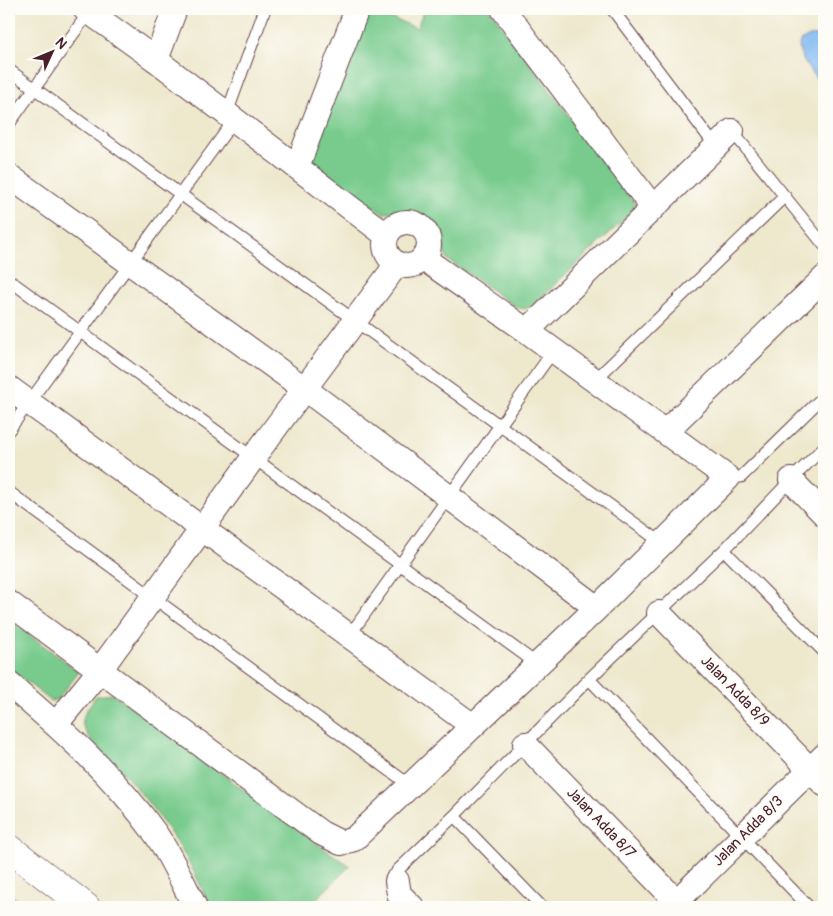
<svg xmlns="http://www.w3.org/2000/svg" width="833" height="916" font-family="Pangolin,sans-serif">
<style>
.green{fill:#78cb8d;stroke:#61755c}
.water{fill:#81baf2;stroke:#666c8e}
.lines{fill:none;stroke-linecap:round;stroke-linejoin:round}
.stream{stroke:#81baf2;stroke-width:5.5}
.lane-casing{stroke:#633d43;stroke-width:13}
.street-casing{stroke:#633d43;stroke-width:26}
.primary-casing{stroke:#633d43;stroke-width:29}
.lane{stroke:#fff;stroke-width:11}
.street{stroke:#fff;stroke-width:24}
.primary{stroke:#fff;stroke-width:28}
.labels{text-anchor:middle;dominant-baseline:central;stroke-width:4.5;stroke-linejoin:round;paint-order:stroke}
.street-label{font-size:15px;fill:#4a1f2b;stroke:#fdfcf7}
</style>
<rect width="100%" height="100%" fill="#fdfcf7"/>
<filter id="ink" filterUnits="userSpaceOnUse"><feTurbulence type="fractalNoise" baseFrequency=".02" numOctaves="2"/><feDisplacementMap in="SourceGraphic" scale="10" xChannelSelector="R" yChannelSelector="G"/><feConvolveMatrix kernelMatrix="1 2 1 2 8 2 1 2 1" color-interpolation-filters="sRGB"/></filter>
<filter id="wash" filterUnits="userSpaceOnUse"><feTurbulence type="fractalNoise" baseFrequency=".0096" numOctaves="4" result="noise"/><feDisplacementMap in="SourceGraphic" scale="20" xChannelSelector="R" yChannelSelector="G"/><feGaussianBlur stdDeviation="1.12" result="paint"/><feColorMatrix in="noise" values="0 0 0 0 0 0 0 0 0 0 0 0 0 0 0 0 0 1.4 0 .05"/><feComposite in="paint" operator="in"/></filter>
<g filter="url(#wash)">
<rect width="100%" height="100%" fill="#eee8cd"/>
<path class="green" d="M424,9H489L635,204L633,211L533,305L525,309L516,307L447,259L437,229L425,217L412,211L382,213L325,173L313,162L312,155L345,69L370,10L417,28Z
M9,620L79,672L58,699L51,701L9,668Z
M113,694L319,845L350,866L308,907H209C193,860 160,816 128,778C117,766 87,740 83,726C80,716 91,704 96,696Z"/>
<path class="water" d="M782,9H824V14L789,18Z
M824,35V88C815,75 795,57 800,41L810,36Z"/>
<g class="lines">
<path class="stream" d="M9,896L24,907"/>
</g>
</g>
<g filter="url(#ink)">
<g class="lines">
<defs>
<path id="lane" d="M612,9L716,147
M9,70L662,543
M227,113L265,9
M9,124L89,12
M732,131L824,245
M9,280L537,664
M595,380L785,196
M9,430L235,119
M728,478L741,477L824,396
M9,492L411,786
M724,550L824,652
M349,636L554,350
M589,679L809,907
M454,816L542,907
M397,881V871L454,816L589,679L724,550L791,480L824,447"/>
<path id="street" d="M85,9L156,60L386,235
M503,9L653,208
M156,60L175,9
M297,167L357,9
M9,176L305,389L597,608
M385 244a22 22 0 1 1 44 0a22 22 0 1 1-44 0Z
M527,331L732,131
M9,388L473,726
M666,431L824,278
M791,480L824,514
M9,603L321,833L341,843L354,839L597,608L728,478L527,331L423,258
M659,613L824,784
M9,684C62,729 114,776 155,833C171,856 183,883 195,907
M56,724L100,670L253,458L397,264
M525,744L682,907
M397,881L399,894L412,907
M671,907L824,756"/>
<path id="primary" d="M9,848L86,907"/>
</defs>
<use href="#lane" class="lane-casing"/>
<use href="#street" class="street-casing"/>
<use href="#primary" class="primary-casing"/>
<use href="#lane" class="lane"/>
<use href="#street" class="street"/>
<use href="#primary" class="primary"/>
</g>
</g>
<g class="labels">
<g class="street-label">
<text transform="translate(735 691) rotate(46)">Jalan Adda 8/9</text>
<text transform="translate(601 823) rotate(46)">Jalan Adda 8/7</text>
<text transform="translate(748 831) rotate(-45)">Jalan Adda 8/3</text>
</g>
</g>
<rect width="833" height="916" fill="none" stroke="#fdfcf7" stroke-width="30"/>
<g transform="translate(52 52) rotate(46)" stroke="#fdfcf7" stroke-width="4" paint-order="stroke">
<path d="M0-4L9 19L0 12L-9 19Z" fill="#4a1f2b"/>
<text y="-8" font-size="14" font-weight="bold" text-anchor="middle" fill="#4a1f2b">N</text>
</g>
</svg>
